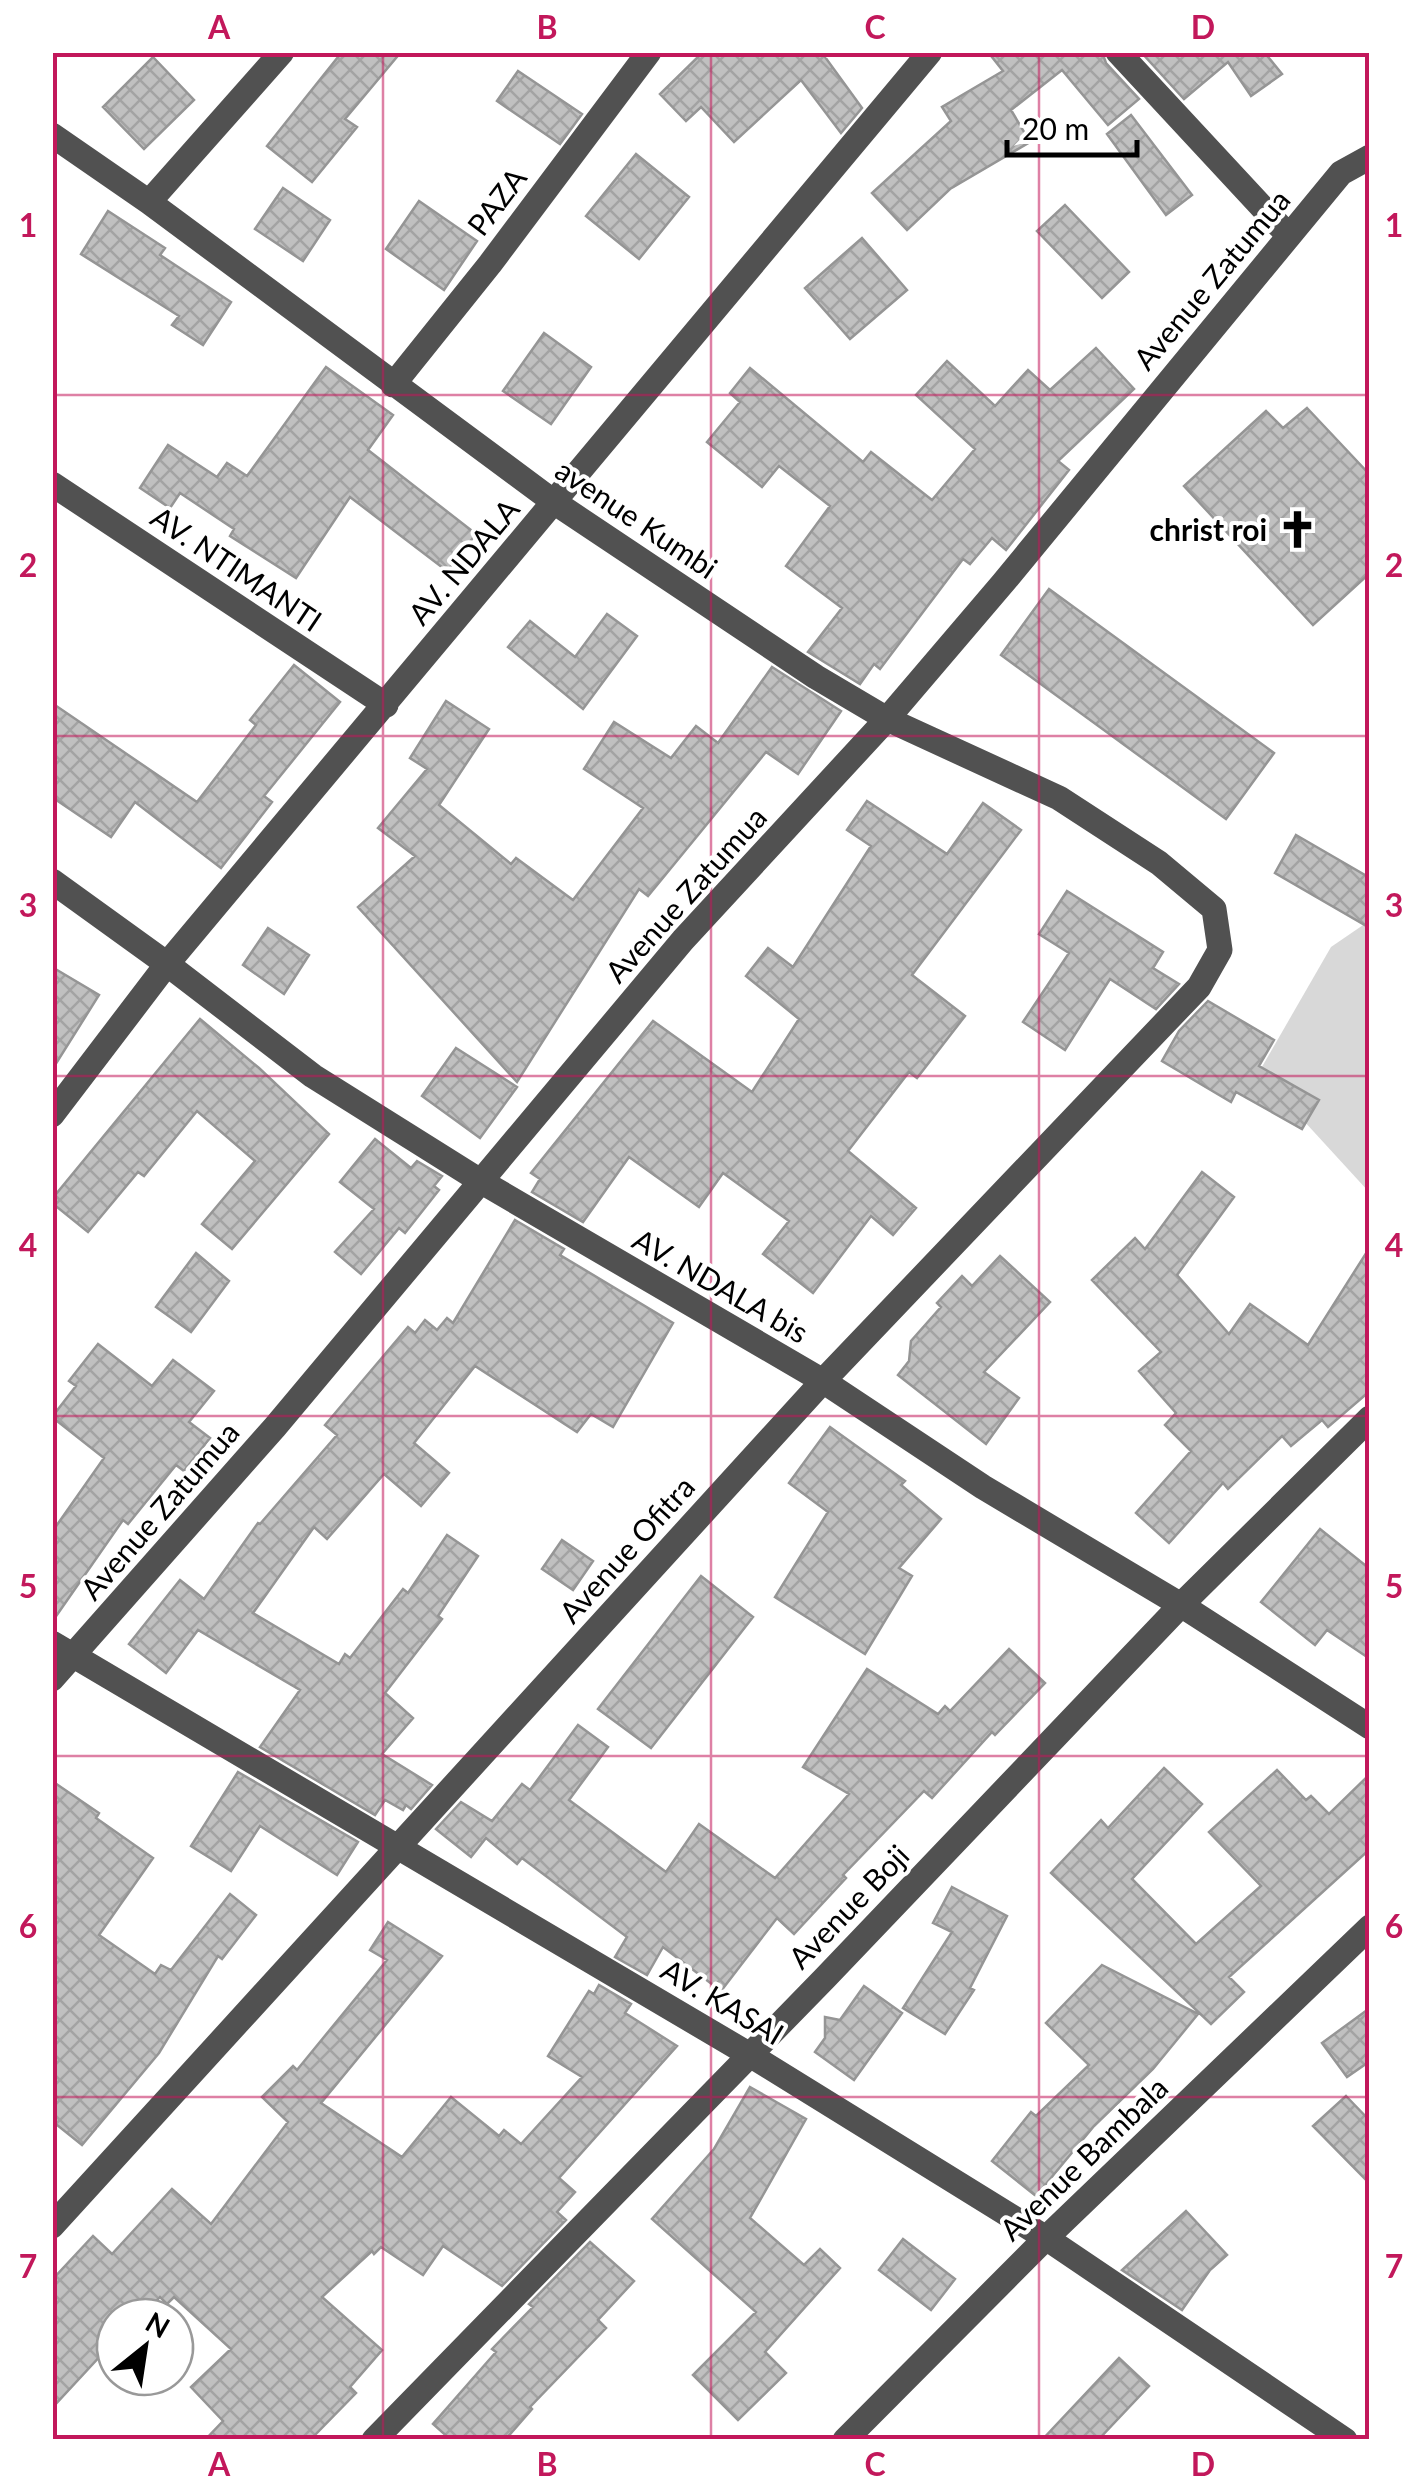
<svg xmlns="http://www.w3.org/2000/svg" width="1422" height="2492" font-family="Lato,sans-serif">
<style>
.green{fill:#d8d8d8}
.building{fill:url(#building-cross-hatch);stroke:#959595;stroke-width:2.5}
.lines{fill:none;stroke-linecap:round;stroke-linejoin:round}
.minor{stroke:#515151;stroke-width:25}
.grid{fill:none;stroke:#c2185b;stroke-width:2.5;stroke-opacity:0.55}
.labels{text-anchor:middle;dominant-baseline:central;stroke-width:8;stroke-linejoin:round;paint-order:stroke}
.street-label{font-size:30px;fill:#000;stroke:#fff}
.poi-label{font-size:30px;font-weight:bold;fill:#000;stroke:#fff;text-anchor:end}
.neatline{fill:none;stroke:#c2185b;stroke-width:4}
.grid-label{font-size:32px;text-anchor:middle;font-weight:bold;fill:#c2185b}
</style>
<defs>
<pattern id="building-cross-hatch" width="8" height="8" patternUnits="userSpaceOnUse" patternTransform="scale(2.5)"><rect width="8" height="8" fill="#c0c0c0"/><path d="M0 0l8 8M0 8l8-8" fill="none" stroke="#a3a3a3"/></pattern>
</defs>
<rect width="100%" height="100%" fill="#fff"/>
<path class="green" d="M1369,921V1192L1259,1072L1331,947Z"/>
<path class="building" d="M342,52H401L345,119L357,127L312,182L267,146Z
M703,52H830L825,57L862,108L841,133L801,80L734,142L701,107L686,121L660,94Z
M988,52H1102L1106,63L1139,99L1108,125L1062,70L1011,110L1030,142L950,189L907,230L872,193L951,121L942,107L1003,71Z
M1141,52H1264L1282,74L1251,96L1228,62L1184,99Z
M153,57L194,100L144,149L103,107Z
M518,71L582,114L560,144L497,101Z
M1131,115L1192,195L1166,215L1107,134Z
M636,154L689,197L639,259L586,216Z
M283,188L330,220L303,261L255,229Z
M419,201L477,241L444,290L386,249Z
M1065,205L1129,272L1102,298L1037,231Z
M108,211L165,248L160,255L231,302L203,345L172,325L179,316L81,254Z
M862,238L907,290L850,339L805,288Z
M544,333L591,367L551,424L503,391Z
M1096,348L1134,389L1058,461L1069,470L1006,550L992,538L970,564L963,559L880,669L874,664L860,684L808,652L842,608L786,566L830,506L779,466L762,487L707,442L740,402L730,393L750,368L863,462L871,452L932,500L975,449L916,395L947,361L995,406L1028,370L1050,390Z
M326,367L393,415L368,450L476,534L447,571L350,497L296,578L230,536L234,529L180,493L170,508L140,488L168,445L217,477L227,463L247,476Z
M1307,408L1370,475V573L1313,625L1184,486L1266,411L1283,428Z
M1049,589L1274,753L1226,819L1001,655Z
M607,614L637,636L583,709L508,647L530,621L575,657Z
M294,665L340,702L264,796L272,802L221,868L135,802L111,837L52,797V703L197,802L256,725L250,720Z
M772,667L841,711L798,774L766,752L648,896L639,889L517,1082L358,907L415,856L378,828L427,769L410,758L446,701L489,729L439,805L511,864L516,858L573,900L643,808L584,769L614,722L671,758L696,726L718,743Z
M867,801L947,854L983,803L1021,830L912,975L965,1016L917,1078L909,1072L848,1151L916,1208L893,1235L871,1216L813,1293L763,1254L789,1221L723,1173L699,1207L629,1157L583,1222L532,1192L540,1179L531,1173L653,1021L752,1092L799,1019L746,976L768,948L793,967L871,846L847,830Z
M1296,835L1370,878V928L1275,873Z
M1067,891L1163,952L1153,968L1179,984L1156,1009L1110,979L1065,1050L1023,1022L1069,953L1039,934Z
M268,928L309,955L284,994L243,965Z
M52,967L99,995L52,1070Z
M1208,1001L1274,1040L1259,1066L1319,1100L1302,1129L1236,1092L1231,1102L1162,1061L1179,1031Z
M200,1019L259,1068L329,1134L232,1249L202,1224L255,1161L197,1111L144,1176L138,1172L88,1232L52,1203V1199Z
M456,1048L517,1087L480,1138L422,1096Z
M375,1139L411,1168L417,1161L442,1176L434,1186L439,1190L405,1233L399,1228L361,1274L335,1252L374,1209L340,1182Z
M1202,1172L1234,1197L1177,1275L1229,1334L1250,1304L1308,1345L1370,1247V1391L1328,1427L1322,1420L1291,1446L1282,1436L1228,1489L1223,1483L1169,1543L1136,1513L1191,1451L1165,1425L1176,1413L1139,1371L1161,1352L1092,1280L1135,1238L1145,1249Z
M515,1220L564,1249L560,1255L673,1323L613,1427L591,1414L577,1432L475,1366L414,1443L449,1473L421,1506L384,1474L327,1539L314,1527L253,1613L339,1664L345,1654L350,1658L403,1589L408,1593L447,1535L478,1556L438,1616L442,1619L385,1693L413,1718L382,1754L432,1785L411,1809L406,1805L403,1810L385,1800L375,1815L260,1747L300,1690L198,1630L166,1673L129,1644L180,1580L204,1599L258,1523L260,1524L337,1435L325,1425L408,1327L415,1333L425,1320L437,1330L447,1318L453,1323Z
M196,1253L229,1281L191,1332L156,1307Z
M1000,1256L1050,1302L984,1372L1019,1398L986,1444L898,1375L909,1361L911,1341L941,1307L937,1303L962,1276L972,1286Z
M98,1344L152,1386L173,1360L214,1391L189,1422L210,1438L184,1471L176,1465L128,1524L123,1520L52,1622V1532L104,1458L52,1417L76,1386L69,1381Z
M830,1427L905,1481L901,1485L941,1519L899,1568L912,1576L865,1654L775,1597L828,1512L789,1483Z
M1320,1529L1370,1569V1659L1327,1630L1315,1645L1261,1602Z
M562,1540L593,1561L573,1590L542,1569Z
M701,1576L753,1617L651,1748L598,1709Z
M1009,1649L1045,1683L995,1735L992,1732L932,1798L924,1791L843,1875L846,1878L794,1934L777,1918L721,1991L663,1947L647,1975L615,1957L627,1937L522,1858L517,1864L486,1838L471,1857L436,1829L461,1802L492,1821L522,1784L530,1790L578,1725L608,1747L569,1800L666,1872L699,1824L775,1878L849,1794L803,1767L867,1669L938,1714L945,1706L950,1711Z
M1164,1768L1202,1804L1132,1879L1196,1944L1261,1886L1209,1832L1277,1770L1306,1800L1311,1796L1329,1814L1370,1774V1849L1229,1977L1244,1992L1211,2024L1051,1873L1101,1820L1108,1828Z
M238,1772L358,1842L337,1875L260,1826L231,1871L191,1846Z
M52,1781L99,1813L96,1818L153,1858L99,1935L155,1974L161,1965L171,1970L230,1894L256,1915L222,1959L218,1956L159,2053L82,2145L52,2121Z
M952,1887L1007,1916L970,1988L974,1990L945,2034L903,2008L952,1932L933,1923Z
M388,1922L442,1956L321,2103L402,2157L451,2097L499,2136L504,2130L521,2144L582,2077L548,2056L589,1991L594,1994L599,1985L631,2004L625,2013L677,2046L559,2178L575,2192L557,2212L566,2220L502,2286L443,2246L423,2275L381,2247L374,2254L372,2251L322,2297L382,2350L350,2387L356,2393L310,2440H205L223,2421L191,2387L231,2349L174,2297L167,2304L160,2297L141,2317H115V2340L52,2408V2280L93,2236L112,2254L172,2189L211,2224L288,2122L262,2097L293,2066L297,2070L387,1960L370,1950Z
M1102,1965L1198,2014L1153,2069L1094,2126L1036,2196L992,2161L1031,2112L1036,2116L1089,2065L1046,2023Z
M864,1986L902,2013L854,2080L815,2052L825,2038V2017L840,2020Z
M1370,2008V2061L1347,2077L1322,2043Z
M750,2087L806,2119L750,2218L804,2265L820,2249L840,2268L765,2352L786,2373L738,2420L693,2375L756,2312L652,2219L714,2149Z
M1346,2096L1370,2121V2184L1313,2126Z
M1186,2211L1227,2255L1210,2270L1182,2310L1122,2270Z
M903,2239L955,2279L931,2310L879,2270Z
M590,2242L634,2281L598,2320L606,2328L530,2407L532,2409L505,2440H451L433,2424L496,2352L492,2349L533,2307L529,2304Z
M1119,2358L1149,2386L1098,2440H1042Z"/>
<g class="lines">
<path class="minor" d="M1118,52L1288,235
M52,135L149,202L554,502L816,677L887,719L1059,798L1159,863L1214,909L1220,950L1199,987L823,1381L52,2226
M149,202L282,52
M393,385L490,264L649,52
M52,484L386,705
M52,881L167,964L313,1076L482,1182L823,1381L983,1487L1181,1605L1370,1727
M52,1115L167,964L930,52
M52,1643L750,2055L1046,2238L1345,2440
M52,1679L275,1427L683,940L887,719L1003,583L1341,173L1370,157
M374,2440L825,1978L1181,1605L1370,1418
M845,2440L1046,2238L1370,1927"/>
</g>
<path class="grid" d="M383,52V2440M711,52V2440M1039,52V2440M52,395H1370M52,736H1370M52,1076H1370M52,1416H1370M52,1756H1370M52,2097H1370"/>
<defs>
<symbol id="church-bare" viewBox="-9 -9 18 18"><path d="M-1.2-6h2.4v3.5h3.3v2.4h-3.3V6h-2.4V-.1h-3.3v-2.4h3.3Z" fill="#000" stroke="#fff" stroke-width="2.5" paint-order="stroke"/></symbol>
</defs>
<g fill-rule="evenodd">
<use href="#church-bare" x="1270" y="502" width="55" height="55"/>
</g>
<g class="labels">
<g class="street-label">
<text transform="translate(496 201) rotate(-53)">PAZA</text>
<text transform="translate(1211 279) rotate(-50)">Avenue Zatumua</text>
<text transform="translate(637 518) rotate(34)">avenue Kumbi</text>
<text transform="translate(463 561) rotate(-50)">AV. NDALA</text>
<text transform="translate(237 568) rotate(34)">AV. NTIMANTI</text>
<text transform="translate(685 894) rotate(-48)">Avenue Zatumua</text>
<text transform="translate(721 1285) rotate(30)">AV. NDALA bis</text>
<text transform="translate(159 1510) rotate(-49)">Avenue Zatumua</text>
<text transform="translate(626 1549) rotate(-48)">Avenue Ofitra</text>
<text transform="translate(848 1906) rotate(-46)">Avenue Boji</text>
<text transform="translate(723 2001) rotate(31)">AV. KASAI</text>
<text transform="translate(1083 2158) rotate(-44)">Avenue Bambala</text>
</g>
<g class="poi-label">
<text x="1267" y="529">christ roi</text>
</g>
</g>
<rect width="1422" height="2492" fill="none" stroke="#ffffff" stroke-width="110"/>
<g transform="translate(145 2347) rotate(30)"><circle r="48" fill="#ffffff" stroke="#999999" stroke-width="2.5"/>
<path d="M0-8L18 38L0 25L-18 38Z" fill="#000000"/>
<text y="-15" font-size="28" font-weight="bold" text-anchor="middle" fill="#000000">N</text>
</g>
<path d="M1007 140v15h130v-15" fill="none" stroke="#000000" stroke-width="5"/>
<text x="1022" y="140" font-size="30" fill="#000000" stroke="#ffffff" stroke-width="8" paint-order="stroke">20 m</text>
<rect x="55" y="55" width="1312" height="2382" class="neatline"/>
<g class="grid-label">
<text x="219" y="39">A</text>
<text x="547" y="39">B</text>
<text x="875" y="39">C</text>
<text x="1203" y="39">D</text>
<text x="28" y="237">1</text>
<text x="1394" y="237">1</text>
<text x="28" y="577">2</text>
<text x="1394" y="577">2</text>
<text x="28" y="917">3</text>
<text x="1394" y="917">3</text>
<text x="28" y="1257">4</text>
<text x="1394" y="1257">4</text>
<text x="28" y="1598">5</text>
<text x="1394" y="1598">5</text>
<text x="28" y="1938">6</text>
<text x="1394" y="1938">6</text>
<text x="28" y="2278">7</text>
<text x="1394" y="2278">7</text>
<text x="219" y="2476">A</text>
<text x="547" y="2476">B</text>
<text x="875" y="2476">C</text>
<text x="1203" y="2476">D</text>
</g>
</svg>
